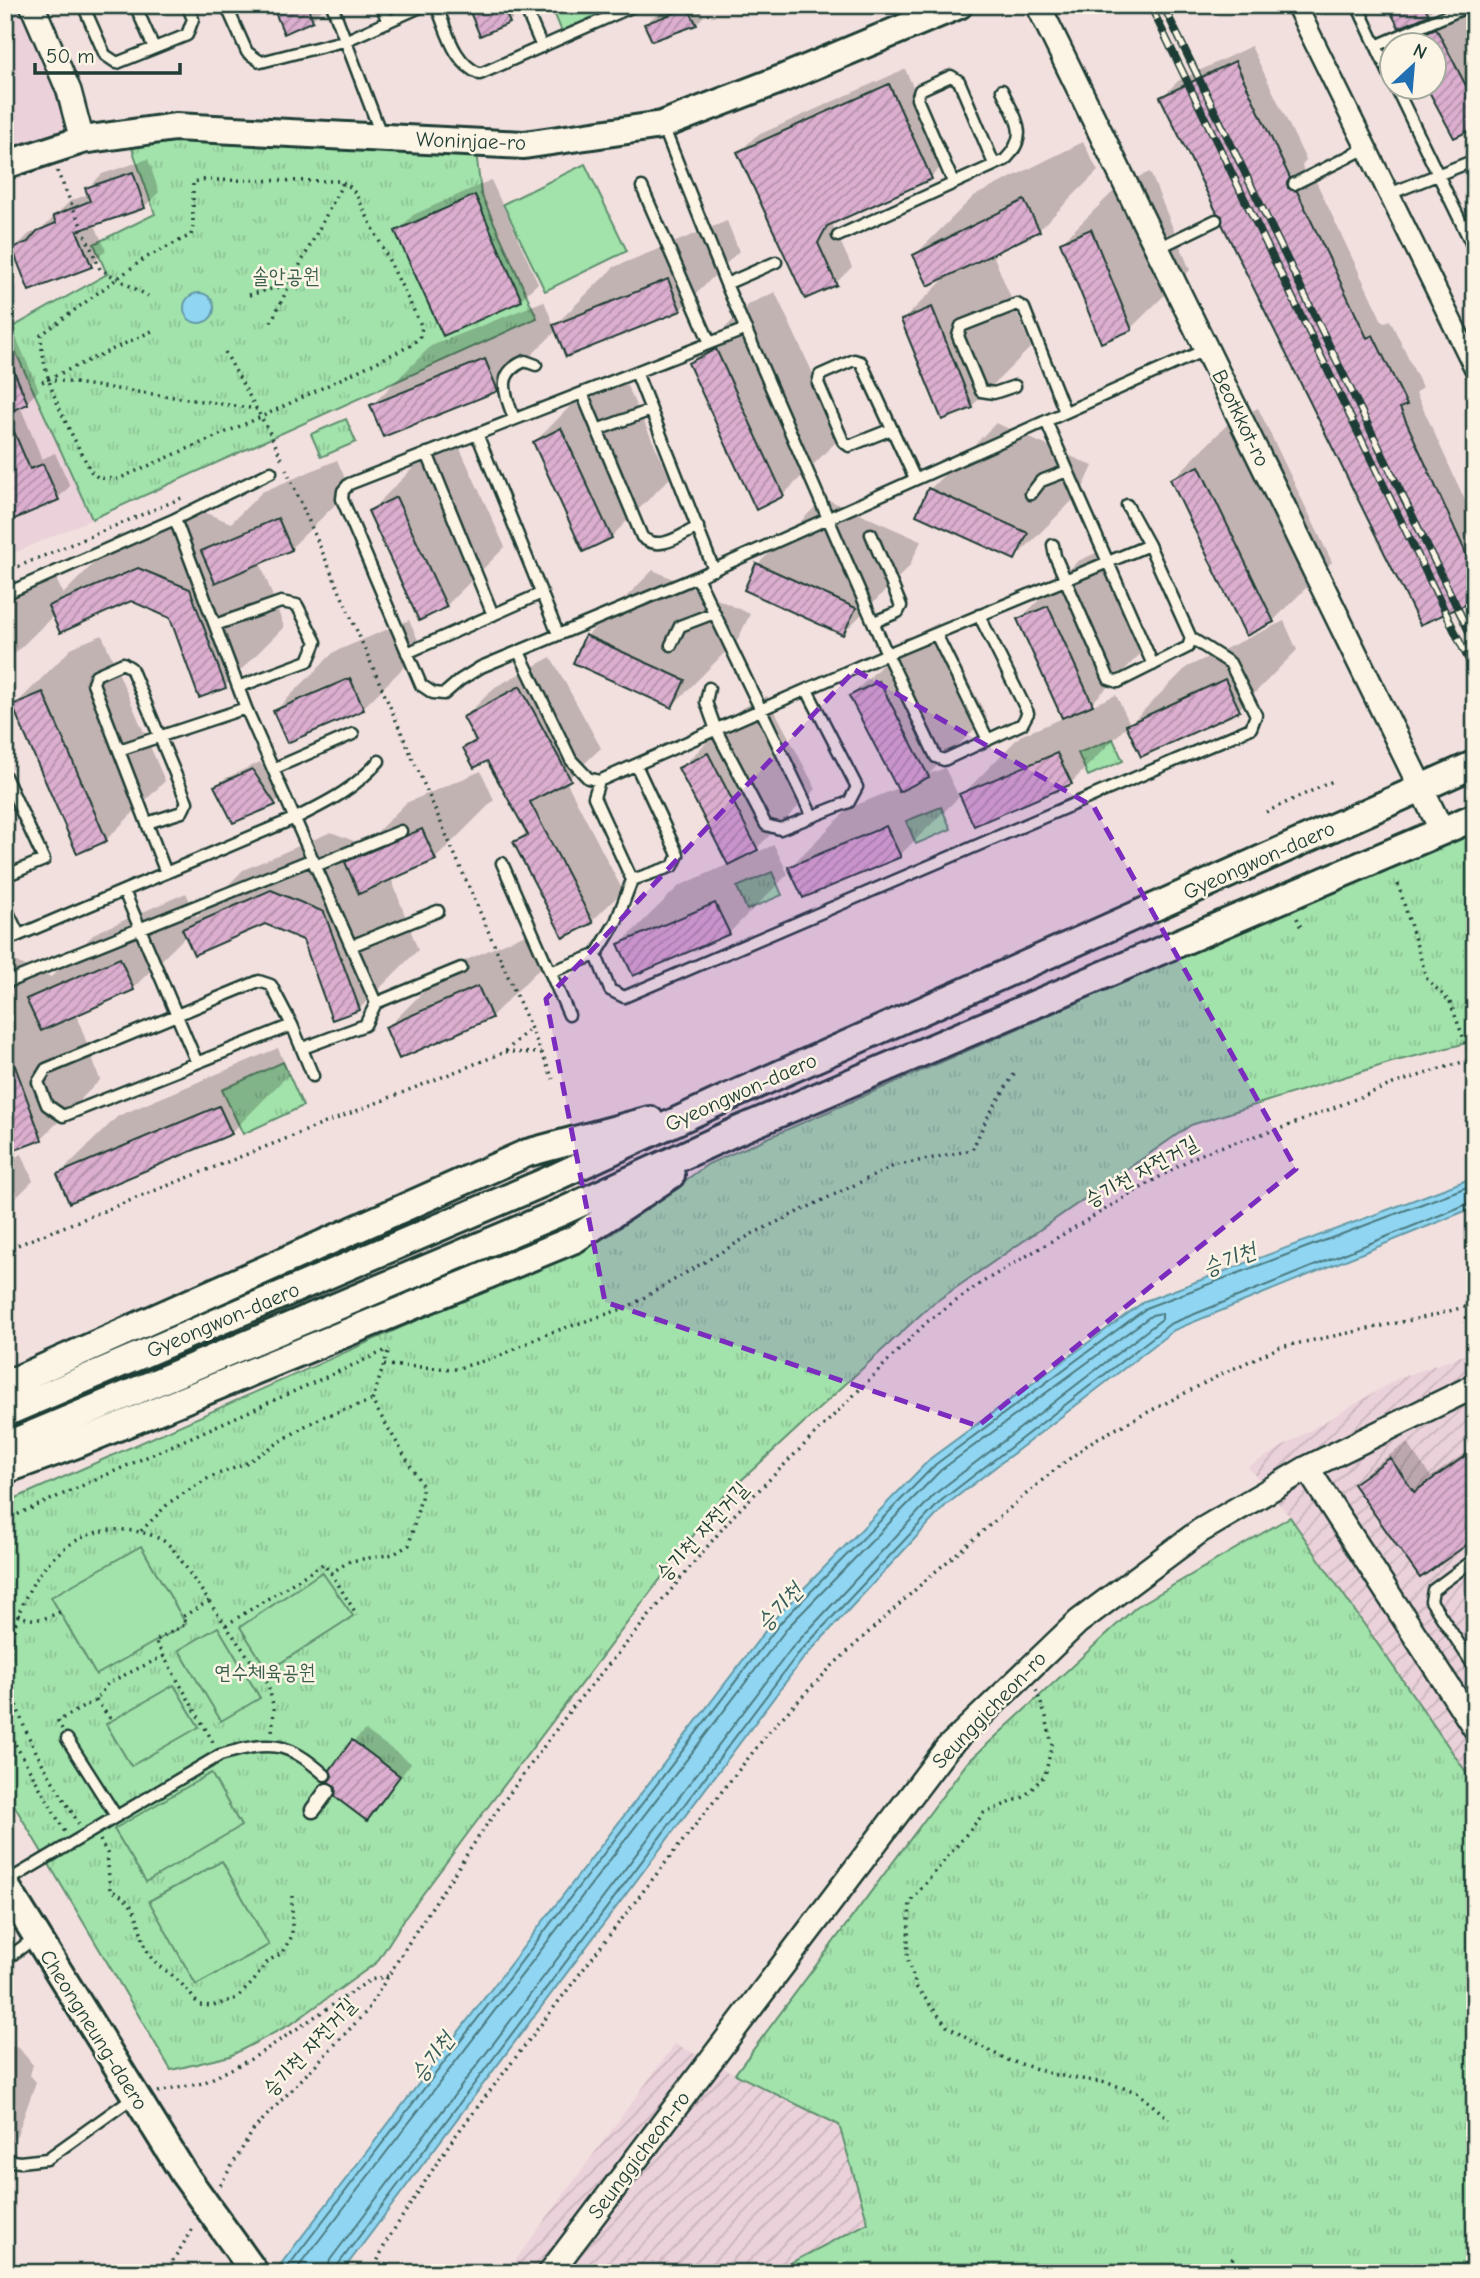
<svg xmlns="http://www.w3.org/2000/svg" width="1480" height="2278" font-family="'Comic Neue','Poor Story',sans-serif">
<style>
.built{fill:#ebd1da}
.industrial{fill:url(#industrial-furrows)}
.park{fill:url(#park-tufts);stroke:#609070;stroke-width:2}
.pitch{fill:#a2e2ab;stroke:#609070;stroke-width:2}
.water{fill:#90d6f2;stroke:#6399a6;stroke-width:2}
.shadow{fill:#0003}
.lines{fill:none;stroke-linecap:round;stroke-linejoin:round}
.shore{stroke:#4c7a80;stroke-width:2}
.building{fill:url(#building-hatch);stroke:#1f3d34;stroke-width:2}
.service-casing{stroke:#1f3d34;stroke-width:15}
.pedestrian-casing{stroke:#1f3d34;stroke-width:19}
.minor-casing{stroke:#1f3d34;stroke-width:24}
.tertiary-casing{stroke:#1f3d34;stroke-width:28}
.secondary-casing{stroke:#1f3d34;stroke-width:32}
.path{stroke:#1f3d34;stroke-width:3.5;stroke-dasharray:2 5;stroke-linecap:butt}
.service{stroke:#fcf5e5;stroke-width:10}
.pedestrian{stroke:#fcf5e5;stroke-width:14}
.minor{stroke:#fcf5e5;stroke-width:19}
.tertiary{stroke:#fcf5e5;stroke-width:23}
.secondary{stroke:#fcf5e5;stroke-width:26}
.rail-casing{stroke:#1f3d34;stroke-width:8}
.rail{stroke:#fcf5e5;stroke-width:5;stroke-dasharray:16;stroke-linecap:butt}
.secondary-bridge-casing{stroke:#1f3d34;stroke-width:32;stroke-linecap:butt}
.path-bridge{stroke:#1f3d34;stroke-width:3.5;stroke-dasharray:2 5;stroke-linecap:butt}
.secondary-bridge{stroke:#fcf5e5;stroke-width:26}
.marked{fill:#7b2cbf;fill-opacity:0.2;stroke:#7b2cbf;stroke-width:5;stroke-dasharray:14 9;stroke-linejoin:round}
.labels{text-anchor:middle;dominant-baseline:central;stroke-width:5;stroke-linejoin:round;paint-order:stroke}
.street-label{font-size:21px;fill:#1f3d34;stroke:#fcf5e5}
.park-label{font-size:21px;fill:#395e4c;stroke:#fcf5e5}
.water-label{font-size:23px;font-style:italic;fill:#365c5a;stroke:#fcf5e5}
</style>
<defs>
<pattern id="industrial-furrows" width="10" height="10" patternUnits="userSpaceOnUse" patternTransform="scale(1.75)"><rect width="10" height="10" fill="#ebd1da"/><path d="M-1 1l2-2M0 10L10 0M9 11l2-2" fill="none" stroke="#c9b4bc"/></pattern>
<pattern id="park-tufts" width="24" height="20" patternUnits="userSpaceOnUse" patternTransform="scale(1.75)"><rect width="24" height="20" fill="#a2e2ab"/><path d="M3 7l-1-3M5 7V3M7 7l1-3M15 17l-1-3M17 17v-4M19 17l1-3" fill="none" stroke="#8bc394"/></pattern>
<pattern id="building-hatch" width="6" height="6" patternUnits="userSpaceOnUse" patternTransform="scale(1.75)"><rect width="6" height="6" fill="#dcaecf"/><path d="M-1 1l2-2M0 6l6-6M5 7l2-2" fill="none" stroke="#b28fa9"/></pattern>
</defs>
<rect width="100%" height="100%" fill="#f2e0de"/>
<filter id="ink" filterUnits="userSpaceOnUse"><feTurbulence type="fractalNoise" baseFrequency=".0143" numOctaves="2"/><feDisplacementMap in="SourceGraphic" scale="14" xChannelSelector="R" yChannelSelector="G"/><feConvolveMatrix kernelMatrix="1 2 1 2 8 2 1 2 1" color-interpolation-filters="sRGB"/></filter>
<g filter="url(#ink)">
<path class="built" d="M5,5H31L82,140L5,165Z
M5,330L92,519L5,557Z"/>
<path class="industrial" d="M1475,1351V1785L1290,1517L1248,1467L1397,1379Z
M675,2044L839,2125L868,2224L771,2273H506Z"/>
<path class="park" d="M551,5H601L606,18L564,37Z
M127,134L475,142L481,194L537,318L92,519L6,331L107,274L94,244L155,214Z
M346,419L356,442L321,457L311,434Z
M1113,739L1123,761L1088,776L1078,753Z
M941,807L951,829L916,844L906,821Z
M1475,829V1041L1392,1062L1191,1125L931,1305L721,1499L468,1833L405,1918L377,1962L293,2023L230,2056L171,2070L5,1790V1503L610,1235L708,1164Z
M772,872L782,895L747,910L737,887Z
M283,1062L303,1106L243,1134L222,1090Z
M1290,1517L1475,1785V2273H771L868,2223L839,2125L735,2074L967,1763L1136,1607Z"/>
<path class="pitch" d="M585,164L627,251L545,291L503,204Z
M141,1546L186,1624L96,1675L51,1597Z
M322,1572L353,1616L268,1671L240,1627Z
M218,1627L260,1698L221,1721L179,1650Z
M174,1685L199,1727L131,1766L106,1724Z
M211,1773L241,1826L146,1882L114,1829Z
M222,1861L269,1945L196,1985L149,1901Z"/>
<path class="water" d="M184 308a15 15 0 1 1 30 0a15 15 0 1 1-30 0Z
M1475,1177V1207L1174,1330L946,1505L803,1659L341,2273H274L776,1617L931,1458L1145,1301Z"/>
<path class="shadow" d="M274,5H327L312,20Z
M469,5H525L509,22Z
M686,5H698L704,16L696,24L653,39L646,24L653,17Z
M1389,5H1436L1428,14Z
M1444,5H1475V126L1455,136L1429,88H1434V46L1408,42Z
M1251,46L1306,160L1302,165L1304,172L1313,175L1383,323L1390,320L1422,387L1416,393L1475,522V602L1224,215L1162,97L1178,81Z
M905,69L947,161L931,177L837,220L833,226L852,267L836,283L739,152L756,136Z
M1083,142L1098,171L1039,230L992,252L1031,347L972,406L903,320L949,274L915,255L974,196Z
M148,159L159,192L144,207L94,223L106,250L91,265L14,249L29,234L42,229L70,201L89,194L87,189L102,174Z
M1150,172L1190,270L1131,328L1102,340L1062,242L1121,184Z
M491,180L538,283L521,299L444,334L397,232L413,215Z
M5,205L13,225L5,233Z
M727,221L739,251L680,310L557,330L497,389L372,405L431,346L544,301L554,326L614,267Z
M775,292L842,436L783,495L690,363L749,304Z
M5,312L39,390L27,402L20,406L42,459L55,453L70,486L58,498L5,486Z
M620,371L670,478L611,537L535,442L593,383Z
M1258,408L1332,562L1273,621L1172,480L1231,421Z
M996,423L1093,466L1081,492L1015,558L930,489Z
M456,440L505,547L446,606L370,511L429,452Z
M337,460L350,490L291,548L260,562L284,627L225,686L171,617L131,599L54,615L5,663V593L53,572L63,594L109,548L198,510L231,523L262,492Z
M824,498L921,541L909,567L843,633L758,564Z
M1107,548L1150,644L1088,707L1116,695L1130,724L1187,667L1284,621L1297,650L1239,709L1128,725L1071,783L962,795L1020,736L1063,718L1020,619L1078,561Z
M653,570L750,614L738,639L672,706L587,636Z
M409,620L422,649L363,708L275,711L334,652Z
M938,623L987,717L929,774L945,768L959,797L900,855L790,867L849,808L898,788L851,696L910,637Z
M102,635L165,781L106,840L14,706L73,647Z
M551,657L601,748L566,781L623,891L592,921L564,936L516,842L527,831L488,758L465,749L476,738L465,717L495,687Z
M767,696L816,789L757,848L745,854L746,857L774,845L788,874L729,933L620,944L679,886L729,864L680,769L739,710Z
M260,762L282,796L275,803L217,786L224,779Z
M481,771L494,800L435,859L391,878L418,950L359,1009L305,939L265,922L187,935L133,988L76,1013L100,1080L41,1139L5,1119V965L14,961L51,977L95,933L186,893L197,917L243,870L331,832L364,845L406,803Z
M537,929L550,958L491,1017L387,1028L446,969Z
M278,1048L289,1074L231,1133L59,1174L118,1116Z
M22,1154L33,1181L5,1209V1162Z
M1407,1443L1431,1477L1475,1446V1537L1355,1484L1371,1468Z
M365,1730L411,1763L379,1806L367,1818L353,1742Z
M5,2045L19,2048L33,2065L30,2075L36,2082L17,2135L13,2140L5,2170Z"/>
<g class="lines">
<path class="shore" d="M283,2273L781,1622L936,1464L1148,1307L1475,1184
M294,2273L788,1627L941,1470L1152,1315L1162,1313V1319L936,1493L791,1649L330,2260L327,2273
M336,2273L337,2266L797,1655L942,1500L1170,1324L1475,1201"/>
</g>
<path class="building" d="M272,5H307L313,21L284,34Z
M467,5H502L510,23L480,36Z
M1387,5H1424L1429,15L1399,28Z
M688,8L697,25L652,41L644,24Z
M1436,28L1475,103V128L1454,138L1427,88H1434V46H1408L1406,41Z
M1235,61L1290,178L1287,183L1288,188L1297,191L1367,338L1373,335L1407,405L1400,408L1475,573V604H1467L1420,625L1222,224V216L1217,213L1160,97Z
M889,84L932,179L827,226L818,243L837,285L805,299L737,152Z
M133,172L145,208L77,231L92,267L29,291L12,248L28,242L37,231L56,223L53,216L90,201L85,188Z
M475,195L522,301L443,336L395,231Z
M1024,200L1040,231L928,286L913,255Z
M1091,229L1132,330L1101,343L1060,242Z
M668,279L681,311L566,357L553,325Z
M932,307L973,408L942,420L901,320Z
M716,349L784,496L756,510L688,363Z
M5,350L28,404L6,413L30,469L43,464L59,500L5,523Z
M485,359L498,391L383,437L370,405Z
M561,428L612,538L583,552L533,442Z
M1199,466L1274,622L1246,636L1170,479Z
M928,488L1028,533L1015,560L916,515Z
M396,497L447,607L419,621L368,511Z
M278,518L292,550L215,583L201,551Z
M756,563L856,608L843,635L744,590Z
M138,568L190,589L226,688L199,698L170,618L131,601L60,633L48,606Z
M1048,606L1093,705L1062,718L1017,619Z
M585,635L685,680L672,708L573,663Z
M350,678L364,710L287,743L273,711Z
M1225,679L1240,711L1141,757L1126,725Z
M879,681L929,777L899,792L849,696Z
M520,686L571,780L530,802L593,923L563,938L513,842L528,835L487,761L474,768L463,748L476,741L463,717Z
M43,692L107,841L77,854L12,705Z
M708,753L758,850L728,865L678,768Z
M1057,753L1072,784L974,826L959,794Z
M252,769L276,805L233,823L214,786Z
M886,826L901,857L803,898L788,867Z
M422,829L436,860L359,894L345,862Z
M271,890L324,912L360,1010L332,1020L303,940L265,924L194,955L182,929Z
M715,903L730,934L633,976L618,944Z
M120,958L134,990L41,1031L26,999Z
M478,986L492,1018L399,1059L385,1027Z
M5,1044H7L42,1140L15,1150L5,1124Z
M219,1106L232,1134L69,1203L57,1174Z
M1475,1449V1539L1420,1578L1353,1484L1390,1458L1414,1492Z
M352,1740L400,1776L367,1821L335,1797L336,1788L328,1782L332,1776L330,1770Z"/>
<g class="lines">
<defs>
<path id="service" d="M83,5L105,55L117,63L187,35L193,19L187,5
M135,5L154,48
M226,5L247,52L261,62L347,40L425,5
M332,5L382,137
M381,5L388,22
M436,5C447,30 453,63 480,74L636,5
M524,5L542,47
M1357,5L1392,80
M1376,46L1471,5
M1396,88L1475,251
M663,126L726,284L887,654L936,757L944,760L1022,724L1028,713L979,615
M953,182L917,99L920,90L951,76L959,81L994,164
M1294,184L1366,148
M642,187L710,343
M1389,194L1475,160
M838,236L1005,160C1031,133 1015,119 1002,90
M1158,248L1216,220
M726,284L776,262
M746,329L349,484L343,491L342,499L421,685L433,693L444,694L460,680L481,667L697,577L1207,349
M636,372L714,570
M1015,386L994,393L981,391L958,336L961,326L1017,304L1024,308L1065,412
M582,393L642,537C660,552 679,536 698,527
M514,419C506,395 494,374 525,361L536,365
M1046,421L1153,665
M892,429L849,446L843,441L818,383L820,375L854,360L861,362L915,479
M597,430L651,410
M477,434L558,634
M427,453L493,615
M1031,494L1041,481L1067,471
M175,519L246,708L376,1003L365,1025L303,1048
M871,534L901,606L898,612L874,622
M1053,545L1055,556L1109,679L1118,682L1188,647L1191,638L1149,545L1127,505
M697,577L812,816
M5,594L175,519L271,472
M215,625L281,602L297,605L316,642L308,661L238,687
M936,634L988,740
M671,645L680,626L714,613
M519,652L571,760L588,778L599,781L887,654L1149,545
M407,653L542,593
M709,688L706,702L716,730L766,825L780,829L849,802L857,787L807,690
M119,750L246,708
M273,769L353,734
M5,776L44,860L5,876
M599,781L594,797L632,880
M147,823L182,812L187,802L131,668L123,663L96,675L93,683L166,873
M502,863L569,1015
M315,866L401,831
M124,891L197,1063
M5,906L19,935
M5,941L300,816C332,800 355,788 379,761
M351,946L438,911
M596,955L610,990L624,997L1251,728L1256,715L1230,663L1191,638
M550,972L596,955L616,922L632,880L673,866L678,855L636,765
M5,983L313,859
M376,1003L461,968
M292,1025L63,1116L47,1105L38,1082L46,1069L259,981L271,985L292,1025L313,1076
M1475,1559L1433,1590L1431,1601L1475,1668
M67,1739L116,1816
M6,1882L220,1755C269,1741 286,1740 325,1775
M5,1960L36,1937
M5,2160L20,2162L47,2159L135,2096"/>
<path id="pedestrian" d="M313,1810L327,1791"/>
<path id="minor" d="M1296,5L1475,369"/>
<path id="tertiary" d="M32,5L69,91L82,140
M1038,5L1442,831
M1307,1468L1475,1728
M550,2273L947,1748L1078,1622L1200,1531L1307,1468L1475,1386"/>
<path id="secondary" d="M5,165L82,140L175,127L524,145L662,125L779,80L959,5
M5,1385L527,1153L650,1120
M5,1413L545,1182L720,1101L1475,764
M5,1446L561,1212L737,1131L1475,817
M5,1470L74,1445L575,1239L671,1175
M5,1885L184,2174"/>
</defs>
<use href="#service" class="service-casing"/>
<use href="#pedestrian" class="pedestrian-casing"/>
<use href="#minor" class="minor-casing"/>
<use href="#tertiary" class="tertiary-casing"/>
<use href="#secondary" class="secondary-casing"/>
<path class="path" d="M57,171L100,269L148,296
M203,180L339,181L348,185L356,194L422,327L420,337L410,346L261,417L118,479L99,478L92,473C70,431 42,383 41,335L145,258L191,235L193,226V182Z
M249,295L290,284L343,183
M271,322L290,284
M225,352L272,437L283,462
M47,379L257,409
M42,382L152,331
M286,469L553,1079
M5,572L184,497
M1266,812L1335,780
M1398,884L1427,979L1450,1002
M1297,918L1301,928
M505,1052L541,1053
M5,1250L505,1052L529,1029
M384,1365L455,1369L497,1357L547,1334L628,1307L752,1234L894,1166L972,1150L986,1120L1014,1074
M5,1520L389,1349
M141,1531L170,1502L210,1477L243,1465L305,1426L325,1416L371,1401
M331,1573L357,1615
M209,1601L182,1617L186,1624L155,1641L213,1742
M5,1609C28,1621 37,1623 60,1612
M226,1625L323,1564L331,1573L350,1561L394,1554L409,1545L422,1494V1485L372,1401L389,1349
M1036,1690L1046,1717L1052,1745L1045,1775L1024,1797L984,1813L910,1902L907,1959L917,1988L947,2026L976,2044L1008,2060L1056,2075L1107,2083L1137,2092L1169,2119
M96,1700L112,1721
M5,1726L65,1832
M62,1729L58,1721L96,1700L108,1683L164,1656
M79,1824C51,1777 13,1725 10,1669C7,1606 54,1524 125,1530C139,1531 158,1535 169,1545C180,1556 188,1572 197,1584C220,1618 244,1651 268,1684L274,1709L272,1732
M100,1840L107,1853L110,1890C144,1905 135,1928 149,1954C156,1967 162,1967 173,1976C183,1984 191,1995 199,2005L213,2006L237,1998L253,1982L268,1961L282,1953L292,1936V1896
M158,2092L203,2083L253,2058L370,1980L388,1976
M220,2185L254,2129L366,2012L416,1931L485,1827L572,1708L733,1516L927,1322L981,1283L1188,1160L1214,1149L1288,1126L1393,1084L1475,1058
M165,2273L194,2227
M372,2273L386,2242L450,2143L648,1885L772,1728L834,1664L928,1578L1052,1472L1094,1440L1224,1373L1280,1347L1431,1316L1475,1304
M1228,2273L1233,2257"/>
<use href="#service" class="service"/>
<use href="#pedestrian" class="pedestrian"/>
<use href="#minor" class="minor"/>
<use href="#tertiary" class="tertiary"/>
<use href="#secondary" class="secondary"/>
<defs>
<path id="rail" d="M1150,5L1475,673
M1163,5L1475,644"/>
</defs>
<use href="#rail" class="rail-casing"/>
<use href="#rail" class="rail"/>
<defs>
<path id="secondary-bridge" d="M184,2174L255,2273"/>
</defs>
<use href="#secondary-bridge" class="secondary-bridge-casing"/>
<path class="path-bridge" d="M1450,1002L1475,1069"/>
<use href="#secondary-bridge" class="secondary-bridge"/>
</g>
</g>
<path class="marked" d="M855,670L1094,807L1296,1169L978,1426L605,1302L546,999Z"/>
<g class="labels">
<g class="street-label">
<text transform="translate(471 141) rotate(2)">Woninjae-ro</text>
<text transform="translate(1241 418) rotate(64)">Beotkkot-ro</text>
<text transform="translate(1259 860) rotate(-24)">Gyeongwon-daero</text>
<text transform="translate(741 1092) rotate(-24)">Gyeongwon-daero</text>
<text transform="translate(1141 1171) rotate(-29)">승기천 자전거길</text>
<text transform="translate(223 1320) rotate(-23)">Gyeongwon-daero</text>
<text transform="translate(702 1531) rotate(-48)">승기천 자전거길</text>
<text transform="translate(989 1710) rotate(-46)">Seunggicheon-ro</text>
<text transform="translate(94 2030) rotate(58)">Cheongneung-daero</text>
<text transform="translate(309 2047) rotate(-47)">승기천 자전거길</text>
<text transform="translate(639 2155) rotate(-53)">Seunggicheon-ro</text>
</g>
<g class="park-label">
<text x="286" y="276">솔안공원</text>
<text x="265" y="1672">연수체육공원</text>
</g>
<g class="water-label">
<text transform="translate(1229 1259) rotate(-21)">승기천</text>
<text transform="translate(779 1607) rotate(-47)">승기천</text>
<text transform="translate(432 2057) rotate(-53)">승기천</text>
</g>
</g>
<rect width="1480" height="2278" fill="none" stroke="#fcf5e5" stroke-width="28"/>
<rect x="14" y="14" width="1452" height="2250" fill="none" stroke="#1f3d34" stroke-width="2.5" filter="url(#ink)"/>
<g transform="translate(1413 66) rotate(26)"><circle r="33" fill="#fcf5e5" stroke="#a4ab9e" stroke-width="2"/>
<path d="M0-5L12 26L0 18L-12 26Z" fill="#1f6fb2"/>
<text y="-10" font-size="19" font-weight="bold" text-anchor="middle" fill="#1f3d34">N</text>
</g>
<path d="M35 63v10h145v-10" fill="none" stroke="#1f3d34" stroke-width="3.5"/>
<text x="46" y="63" font-size="21" fill="#1f3d34" stroke="#fcf5e5" stroke-width="5" paint-order="stroke">50 m</text>
</svg>
